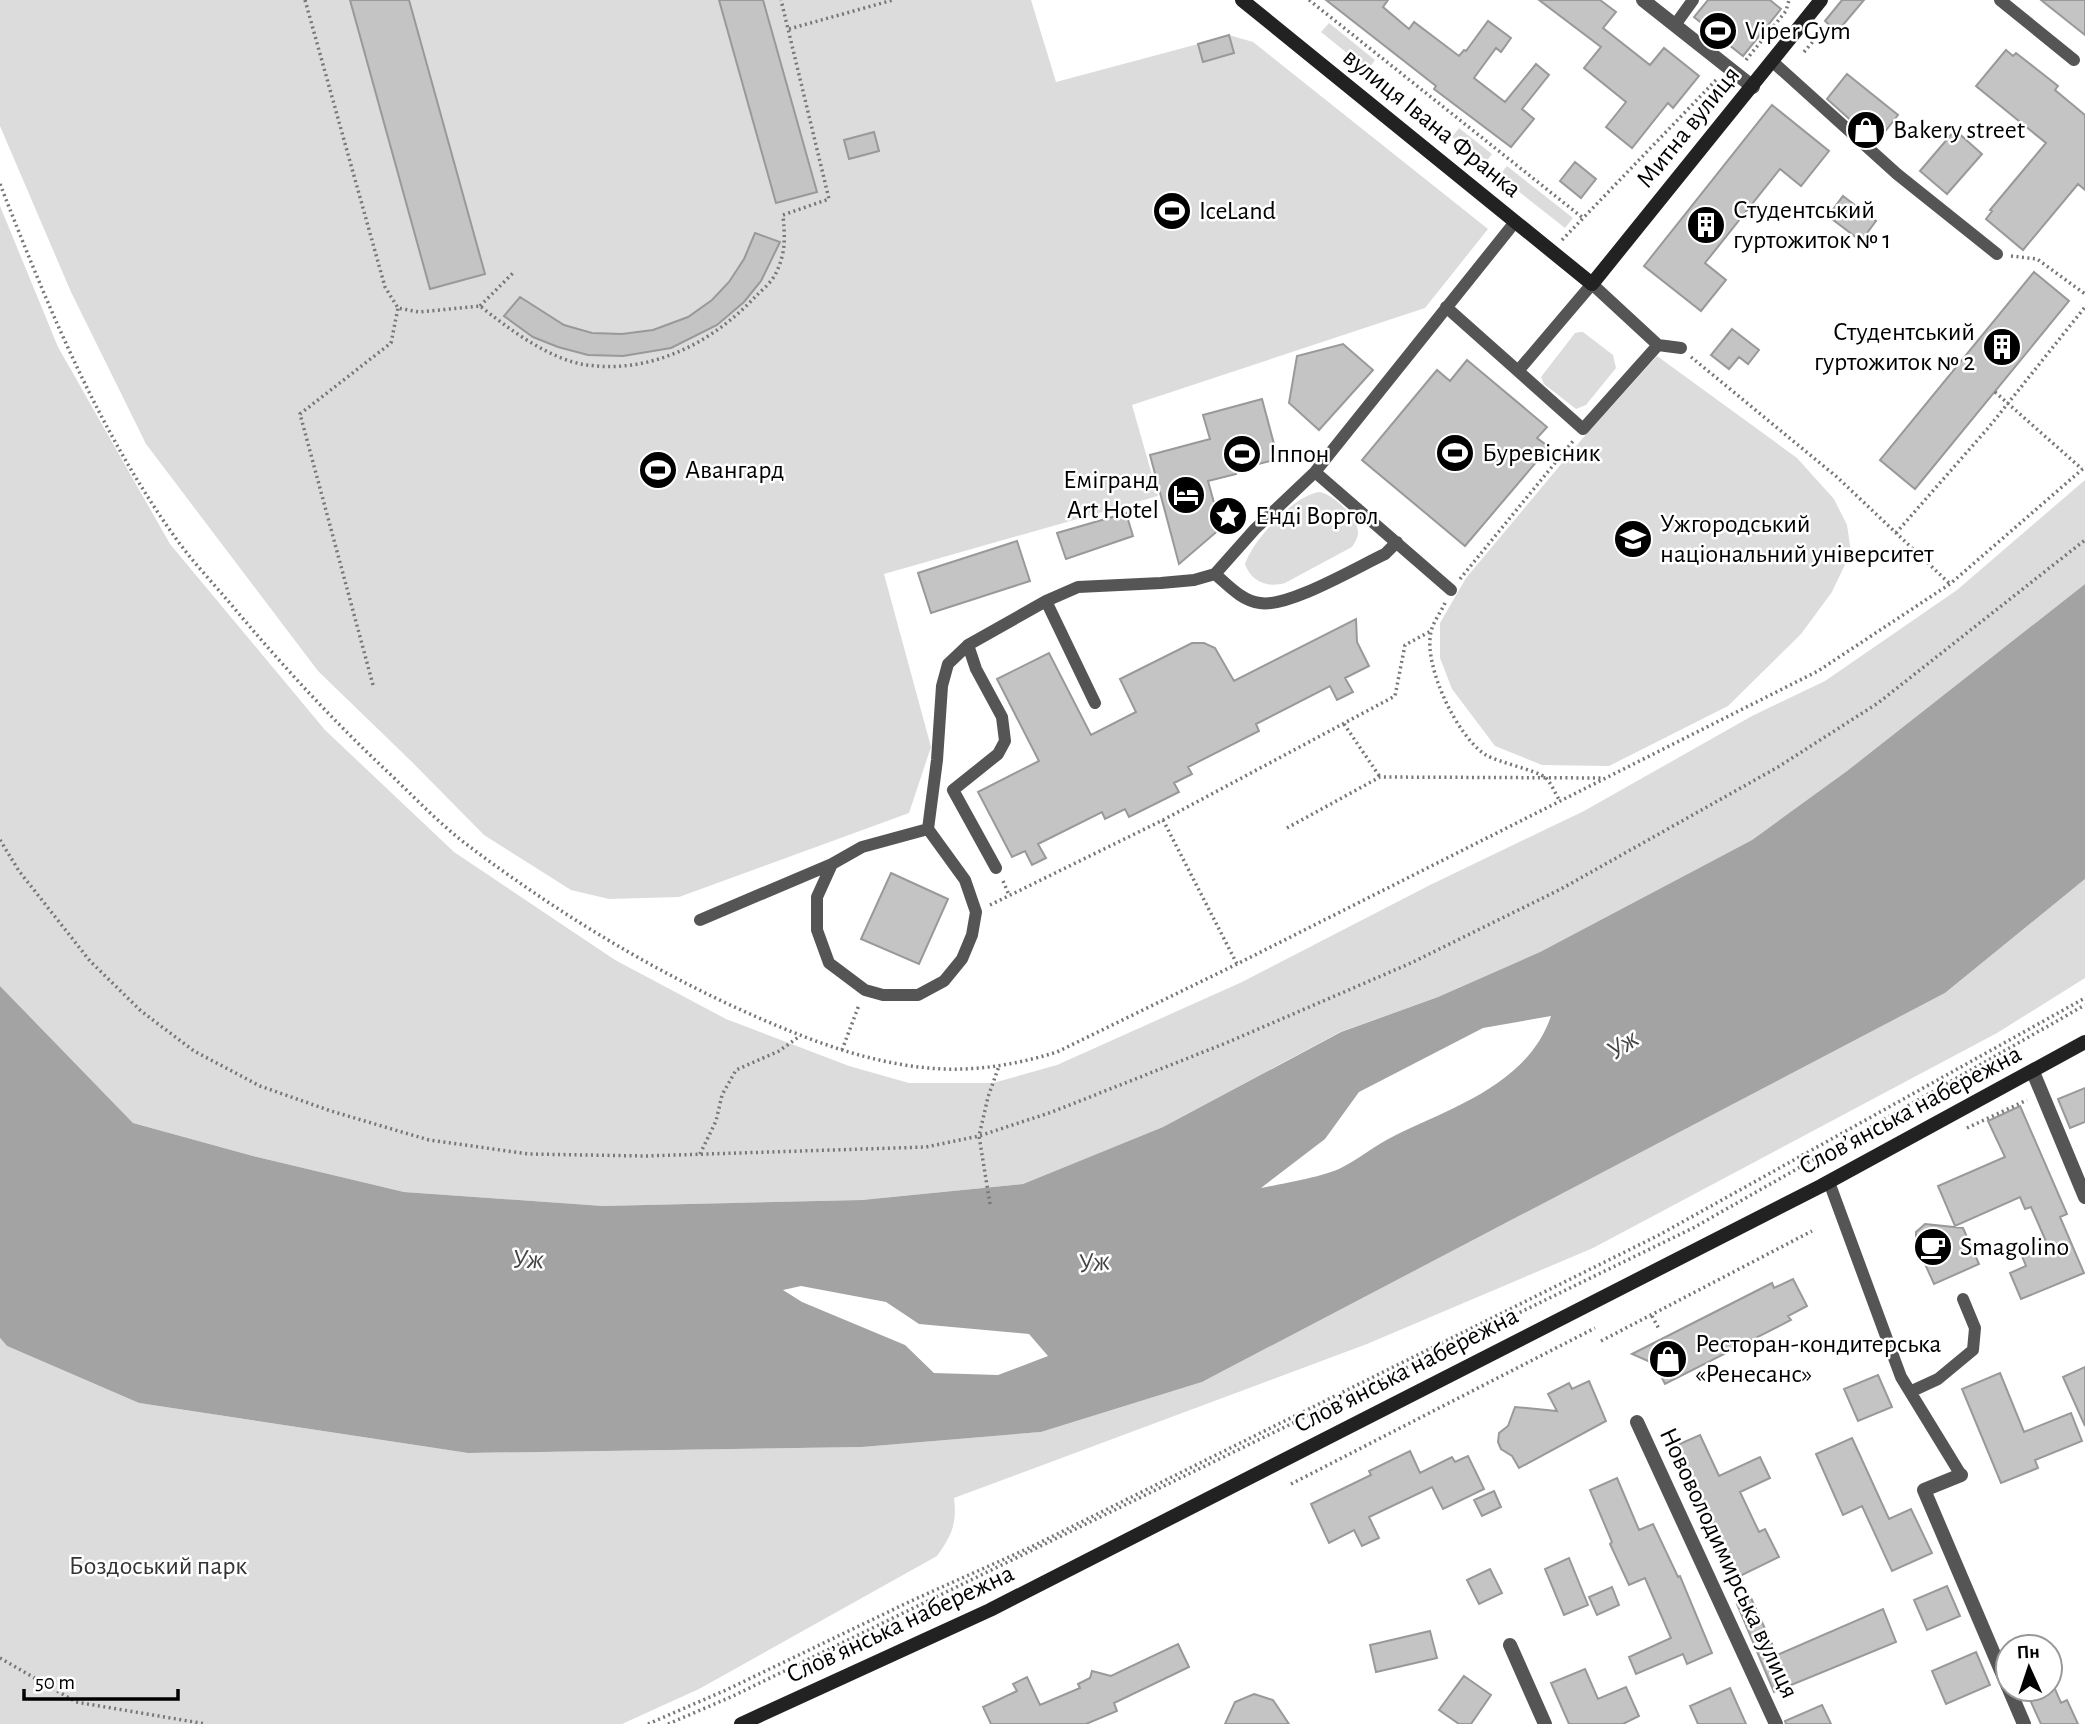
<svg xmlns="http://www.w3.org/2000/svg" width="2085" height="1724" font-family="'Alegreya Sans',sans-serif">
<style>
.green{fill:#dcdcdc}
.water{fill:#a3a3a3;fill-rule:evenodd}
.building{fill:#c4c4c4;stroke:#999;stroke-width:2}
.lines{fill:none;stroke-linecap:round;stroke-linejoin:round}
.path{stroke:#777;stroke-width:3.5;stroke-dasharray:2 3.5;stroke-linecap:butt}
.lane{stroke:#555;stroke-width:12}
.street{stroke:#555;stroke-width:14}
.secondary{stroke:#222;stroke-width:14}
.labels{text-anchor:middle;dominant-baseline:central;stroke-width:5;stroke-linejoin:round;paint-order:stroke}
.poi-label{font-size:26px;fill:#000;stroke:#fff;text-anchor:start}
.street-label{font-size:26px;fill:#000;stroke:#fff}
.park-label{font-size:26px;fill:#333;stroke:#fff}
.water-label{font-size:28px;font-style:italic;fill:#444;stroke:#fff}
</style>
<rect width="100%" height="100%" fill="#fff"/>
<path class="green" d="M0,0H1031L1056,82L1198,44L1203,61L1234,53L1229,35L1253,42L1488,229L1425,308L1132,405L1158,496L884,574L931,747L909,813L679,897L609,899L571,890L484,835L413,763L318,671L146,444L71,292L0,126Z
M1329,23L1375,60L1368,70L1321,32Z
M1459,128L1492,154L1485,163L1452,137Z
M1507,166L1573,218L1565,228L1499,176Z
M0,206L58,347L170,544L325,730L454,852L615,960L726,1019L849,1066L909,1083H993L1057,1065L1242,982L1430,885L1584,811L1752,716L1825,681L1957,590L2085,480V584L1847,771L1752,840L1540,952L1438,997L1340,1032L1163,1127L1023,1184L862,1200L603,1206L404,1192L253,1156L133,1123L0,986Z
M1580,332H1583L1613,355L1616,368L1586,405L1576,409L1544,384L1541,377L1575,333Z
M1657,356L1797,458L1834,499L1847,525L1851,552L1832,592L1801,634L1728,706L1609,766L1542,765L1495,746L1452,689L1440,658V623L1466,578L1583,438Z
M1320,492C1334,495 1357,517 1358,532C1358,538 1355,542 1352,547L1285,583C1268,588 1251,582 1245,564C1253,540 1295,494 1320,492Z
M2085,879V978L1997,1033L1593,1248L1367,1344L954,1498C957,1524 952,1535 937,1556L699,1689L622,1724H0V1338L7,1346L139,1403L468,1453L862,1447L1041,1432L1202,1382L1945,993Z"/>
<path class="water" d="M2085,584V879L1945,993L1202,1382L1041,1432L862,1447L468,1453L139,1403L7,1346L0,1338V986L133,1123L253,1156L404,1192L603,1206L862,1200L1023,1184L1163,1127L1341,1032L1438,997L1540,952L1752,840L1847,771ZM1551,1016C1528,1084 1453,1107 1394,1136C1375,1145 1358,1160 1339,1169C1321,1177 1281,1184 1261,1188L1325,1139L1359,1092L1483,1028ZM801,1286L886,1302L919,1324L1029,1334L1048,1356L998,1375L934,1373L905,1345L802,1302L783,1290Z"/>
<path class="building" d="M350,0H409L485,274L430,289Z
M719,0H763L817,192L776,203Z
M1326,0H1388L1383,7L1409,29L1414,22L1459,56L1464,50L1466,51L1488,21L1511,38L1501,52L1496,48L1474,78L1505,102L1536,64L1549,75L1522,109L1534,119L1511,147L1434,89L1436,86Z
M1539,0H1600L1616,12L1603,28L1650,65L1664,48L1699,76L1673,108L1668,103L1632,148L1606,127L1626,102L1584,68L1601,47Z
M1708,0H1770L1781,9L1743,56L1694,17Z
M1842,0H1864L1837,32L1825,21Z
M2041,0H2085V35Z
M1229,35L1234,53L1203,62L1198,44Z
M2006,50L2013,56L2016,53L2058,86L2055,90L2085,115V190L2078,184L2023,250L1986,219L1992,211L1990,210L2046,143L1976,86Z
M1847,74L1898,115L1876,143L1827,99Z
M1772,105L1829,151L1801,186L1780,169L1705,263L1726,280L1701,311L1644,266Z
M1955,130L1982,154L1947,194L1920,171Z
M874,132L879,151L849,159L844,140Z
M1575,162L1596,179L1581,198L1560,181Z
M1843,196L1876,221L1861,241L1828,216Z
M755,233L780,242L761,281L744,302L717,325L671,348L623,356L588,355L558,347L533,337L504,316L520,297L564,325L592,333L622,334L653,330L688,317L712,300L729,282L744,259Z
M2034,272L2069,301L1915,489L1880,460Z
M1732,329L1759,350L1748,364L1739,357L1729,369L1711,355Z
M1343,344L1373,370L1319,430L1289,403L1297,356Z
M1467,360L1547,427L1537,438L1549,447L1465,546L1362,460L1437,370L1450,381Z
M1262,399L1278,459L1235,470L1236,474L1208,481L1221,528L1179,564L1150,455L1210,439L1203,415Z
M1126,513L1133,536L1066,559L1057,533Z
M1017,541L1030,581L931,613L918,573Z
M1356,619L1357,642L1369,666L1345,678L1353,692L1337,700L1330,686L1256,724L1259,731L1188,767L1192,774L1174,783L1179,792L1129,817L1125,809L1105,819L1102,812L1038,844L1046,858L1032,865L1025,851L1012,857L978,792L1039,761L997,679L1049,653L1091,735L1136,712L1120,679L1192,643H1204L1215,648L1234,681Z
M891,873L948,899L919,964L861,939Z
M2085,1088V1122L2070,1128L2058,1099Z
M2020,1106L2067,1214L2060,1217L2084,1273L2021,1299L2010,1273L2026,1266L2022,1256L2048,1246L2031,1207L2025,1209L2020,1197L1955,1226L1938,1186L2005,1157L1988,1121Z
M1925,1224L1963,1228L1979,1264L1934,1284L1916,1244V1232Z
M1793,1279L1807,1306L1788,1316L1791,1320L1665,1384L1655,1364L1632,1354L1772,1283L1774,1288Z
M2085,1367V1426L2063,1377Z
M2000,1373L2024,1432L2071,1413L2082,1441L2035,1460L2038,1468L2001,1483L1962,1389Z
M1878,1375L1892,1407L1858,1421L1844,1389Z
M1589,1381L1606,1421L1519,1468L1512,1456L1501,1449L1498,1442L1499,1433L1508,1426L1515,1407L1557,1411L1548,1394L1569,1383L1572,1389Z
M1700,1435L1719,1476L1760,1457L1770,1478L1740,1492L1759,1532L1765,1529L1779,1557L1738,1577L1675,1446Z
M1852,1438L1889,1519L1911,1509L1932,1553L1892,1571L1862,1506L1843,1515L1816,1454Z
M1410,1451L1420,1473L1452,1457L1455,1462L1468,1456L1484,1489L1443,1509L1432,1487L1369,1517L1379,1538L1362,1546L1354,1530L1329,1543L1311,1504L1371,1475L1369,1471Z
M1617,1478L1639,1530L1653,1524L1678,1577L1680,1576L1712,1653L1687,1664L1683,1654L1636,1674L1629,1657L1671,1638L1645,1578L1629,1585L1610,1544L1612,1542L1590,1490Z
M1494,1491L1501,1507L1482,1516L1474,1500Z
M1569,1558L1588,1605L1564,1615L1545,1569Z
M1490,1569L1502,1593L1479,1604L1467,1580Z
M1947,1586L1960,1616L1927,1630L1914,1600Z
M1612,1587L1619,1605L1597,1615L1589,1597Z
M1751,1598L1777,1655L1883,1609L1896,1642L1774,1692L1737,1604Z
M1430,1631L1437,1658L1376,1672L1370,1645Z
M1178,1644L1189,1667L1114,1703L1117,1711L1086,1724H991L983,1707L1017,1691L1013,1684L1027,1677L1040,1705L1080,1688L1078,1684L1090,1678L1092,1671L1111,1676Z
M1976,1652L1990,1685L1946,1704L1932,1671Z
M1585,1669L1598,1699L1626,1687L1639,1716L1623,1724H1569L1551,1683Z
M1464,1676L1491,1695L1471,1724H1459L1439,1710Z
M1730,1688L1746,1724H1698L1690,1706Z
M2025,1689H2055L2061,1703L2067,1700L2078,1724H2041Z
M1254,1694L1273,1700L1289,1724H1225L1235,1702Z
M1822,1705L1831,1724H1786L1785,1721Z"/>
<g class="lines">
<path class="path" d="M305,0L385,287L398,308L419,312L480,306C509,329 550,360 587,365C651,374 712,343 755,297C762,290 772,282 776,273C786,252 785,238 783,215L829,199L781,0
M1309,0L1583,218
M789,29L893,0
M1804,52L1822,31V28
M1746,60L1786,11L1789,0
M0,184C48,307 99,432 177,540C193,562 212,582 229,602C280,663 333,721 390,774C415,798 439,823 466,844C555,911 649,969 750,1014C804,1038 860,1060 919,1067C966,1073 1012,1066 1057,1052L1237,964L1818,671L1950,584L2085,467
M1562,240L1717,79
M2011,256L2037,259L2085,294
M480,306L514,272
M1691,357L1837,477L1950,584
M1995,392L2082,469
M1896,533L1989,427L2085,307
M1460,579L1573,441
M1445,603C1441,612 1433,622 1431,632C1423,665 1457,737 1486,755C1500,763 1536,770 1546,778C1551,783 1556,795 1560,801
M373,685L300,414L391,343L398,308
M1344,724L1380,777
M1163,820L1237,964
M1287,828L1380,777L1603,778
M0,840L19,871L90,961L141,1011L194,1051L260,1086L331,1111L429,1140L529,1154L645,1156L926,1147L979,1136L1052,1112L1226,1043L1411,963L1561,889L1778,767L1878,703L2085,540
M1003,881L1009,895
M990,905L1163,820L1395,696L1405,645L1431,631
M842,1050L859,1005
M1967,1128L2027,1100
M700,1154L716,1121L722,1095L736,1070L779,1051L800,1036
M990,1204L979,1136L988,1097L999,1066
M1652,1316L1659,1329
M1601,1341L1812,1231
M1291,1484L1595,1328
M0,1658L76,1702L206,1724
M648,1724L726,1690L911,1601L1029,1548L1659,1235L2085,998
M668,1724L733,1696L1693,1228L2085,1005"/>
<path class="lane" d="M2000,0L2074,60
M1675,25L1693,0
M1773,62L1897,174L1997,254
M1446,307L1518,371
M1658,345L1583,429L1518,371L1592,284L1658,345L1681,348
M1315,472L1451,590
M1215,574C1228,585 1242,601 1260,603C1288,608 1357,567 1385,554L1397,542
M1046,601L1095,703
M928,829L965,880L976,912L972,935L962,959L944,981L918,995H883L865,990L829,963L817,930V897L832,864L862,847L928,829L937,760L942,686L948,664L968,645
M996,868L953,790L998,754L1005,741L1002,717L976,669L968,645L1046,601L1078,587L1161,583L1194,580L1215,574L1255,529L1315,472L1515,222
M700,920L832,864
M1829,1182L1901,1377L1961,1475
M1912,1391L1938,1379L1973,1350L1975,1328L1963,1299"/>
<path class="street" d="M1643,0L1753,87
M2033,1072L2085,1197
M1637,1422L1776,1724
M1961,1475L1924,1490L2008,1687
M1510,1645L1545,1724
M2009,1689L2024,1724"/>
<path class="secondary" d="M1242,0L1592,284L1821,0
M741,1724L990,1610L1821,1186L2085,1042"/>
</g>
<defs>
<symbol id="stadium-disc" viewBox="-11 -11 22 22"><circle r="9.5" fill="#000" stroke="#fff"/><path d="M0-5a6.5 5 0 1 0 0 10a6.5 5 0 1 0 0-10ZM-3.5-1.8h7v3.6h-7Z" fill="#fff"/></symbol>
<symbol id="shop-disc" viewBox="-11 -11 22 22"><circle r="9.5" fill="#000" stroke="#fff"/><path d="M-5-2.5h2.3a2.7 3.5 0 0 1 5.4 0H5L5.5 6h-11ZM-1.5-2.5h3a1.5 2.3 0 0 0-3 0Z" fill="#fff"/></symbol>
<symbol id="building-disc" viewBox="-11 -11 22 22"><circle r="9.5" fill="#000" stroke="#fff"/><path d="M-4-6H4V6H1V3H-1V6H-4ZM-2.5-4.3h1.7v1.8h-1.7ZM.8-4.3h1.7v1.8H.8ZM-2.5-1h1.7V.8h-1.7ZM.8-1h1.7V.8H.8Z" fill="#fff"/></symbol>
<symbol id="hotel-disc" viewBox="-11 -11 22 22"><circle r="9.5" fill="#000" stroke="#fff"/><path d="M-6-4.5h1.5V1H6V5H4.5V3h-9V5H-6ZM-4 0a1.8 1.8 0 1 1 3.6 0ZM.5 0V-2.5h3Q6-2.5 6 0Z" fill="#fff"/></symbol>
<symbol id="sight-disc" viewBox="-11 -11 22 22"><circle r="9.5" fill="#000" stroke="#fff"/><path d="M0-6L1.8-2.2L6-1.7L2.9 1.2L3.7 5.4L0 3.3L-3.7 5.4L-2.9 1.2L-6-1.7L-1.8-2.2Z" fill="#fff"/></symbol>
<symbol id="university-disc" viewBox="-11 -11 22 22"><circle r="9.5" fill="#000" stroke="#fff"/><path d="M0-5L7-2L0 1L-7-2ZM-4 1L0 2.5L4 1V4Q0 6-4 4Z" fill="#fff"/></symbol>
<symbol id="cafe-disc" viewBox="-11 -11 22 22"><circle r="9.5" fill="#000" stroke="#fff"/><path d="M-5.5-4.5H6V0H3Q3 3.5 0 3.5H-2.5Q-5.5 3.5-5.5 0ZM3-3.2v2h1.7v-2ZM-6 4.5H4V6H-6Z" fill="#fff"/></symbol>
</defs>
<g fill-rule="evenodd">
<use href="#stadium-disc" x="1696" y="9" width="44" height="44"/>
<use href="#shop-disc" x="1844" y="108" width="44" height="44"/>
<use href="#stadium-disc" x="1150" y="189" width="44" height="44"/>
<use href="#building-disc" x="1684" y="203" width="44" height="44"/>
<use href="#building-disc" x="1980" y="325" width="44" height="44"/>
<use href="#stadium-disc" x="1433" y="431" width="44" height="44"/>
<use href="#stadium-disc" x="1220" y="432" width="44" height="44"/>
<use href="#stadium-disc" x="636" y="448" width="44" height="44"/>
<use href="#hotel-disc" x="1164" y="473" width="44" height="44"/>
<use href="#sight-disc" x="1206" y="494" width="44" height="44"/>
<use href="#university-disc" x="1611" y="517" width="44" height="44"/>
<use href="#cafe-disc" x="1911" y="1225" width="44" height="44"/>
<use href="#shop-disc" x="1646" y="1337" width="44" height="44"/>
</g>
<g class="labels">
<g class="poi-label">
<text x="1745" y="31">Viper Gym</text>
<text x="1893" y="130">Bakery street</text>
<text x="1733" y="210">Студентський<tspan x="1733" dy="30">гуртожиток № 1</tspan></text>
<text x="1199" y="211">IceLand</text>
<text x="1975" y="332" text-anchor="end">Студентський<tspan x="1975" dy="30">гуртожиток № 2</tspan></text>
<text x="1482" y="453">Буревісник</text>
<text x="1269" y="454">Іппон</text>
<text x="685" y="470">Авангард</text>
<text x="1159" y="480" text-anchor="end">Емігранд<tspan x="1159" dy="30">Art Hotel</tspan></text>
<text x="1255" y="516">Енді Воргол</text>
<text x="1660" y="524">Ужгородський<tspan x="1660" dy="30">національний університет</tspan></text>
<text x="1960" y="1247">Smagolino</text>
<text x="1695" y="1344">Ресторан-кондитерська<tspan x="1695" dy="30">«Ренесанс»</tspan></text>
</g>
<g class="street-label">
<text transform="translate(1432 123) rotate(39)">вулиця Івана Франка</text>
<text transform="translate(1688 127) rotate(-51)">Митна вулиця</text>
<text transform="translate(1910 1110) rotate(-28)">Словʼянська набережна</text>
<text transform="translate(1406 1370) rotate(-27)">Словʼянська набережна</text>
<text transform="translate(1729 1563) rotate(65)">Нововолодимирська вулиця</text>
<text transform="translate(900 1624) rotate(-25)">Словʼянська набережна</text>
</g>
<g class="park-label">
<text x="158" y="1566">Боздоський парк</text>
</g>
<g class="water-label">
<text transform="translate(1623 1045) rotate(-34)">Уж</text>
<text transform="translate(528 1260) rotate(1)">Уж</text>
<text transform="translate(1094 1263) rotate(-6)">Уж</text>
</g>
</g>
<g transform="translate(2029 1668) rotate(357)"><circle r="33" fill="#ffffff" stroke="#999999" stroke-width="2"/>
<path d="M0-5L12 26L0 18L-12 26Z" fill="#000000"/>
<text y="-10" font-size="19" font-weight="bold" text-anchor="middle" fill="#000000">Пн</text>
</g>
<path d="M24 1689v10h154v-10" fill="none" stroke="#000000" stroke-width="3.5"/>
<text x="35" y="1689" font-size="21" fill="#000000" stroke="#ffffff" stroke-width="5" paint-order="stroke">50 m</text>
</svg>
